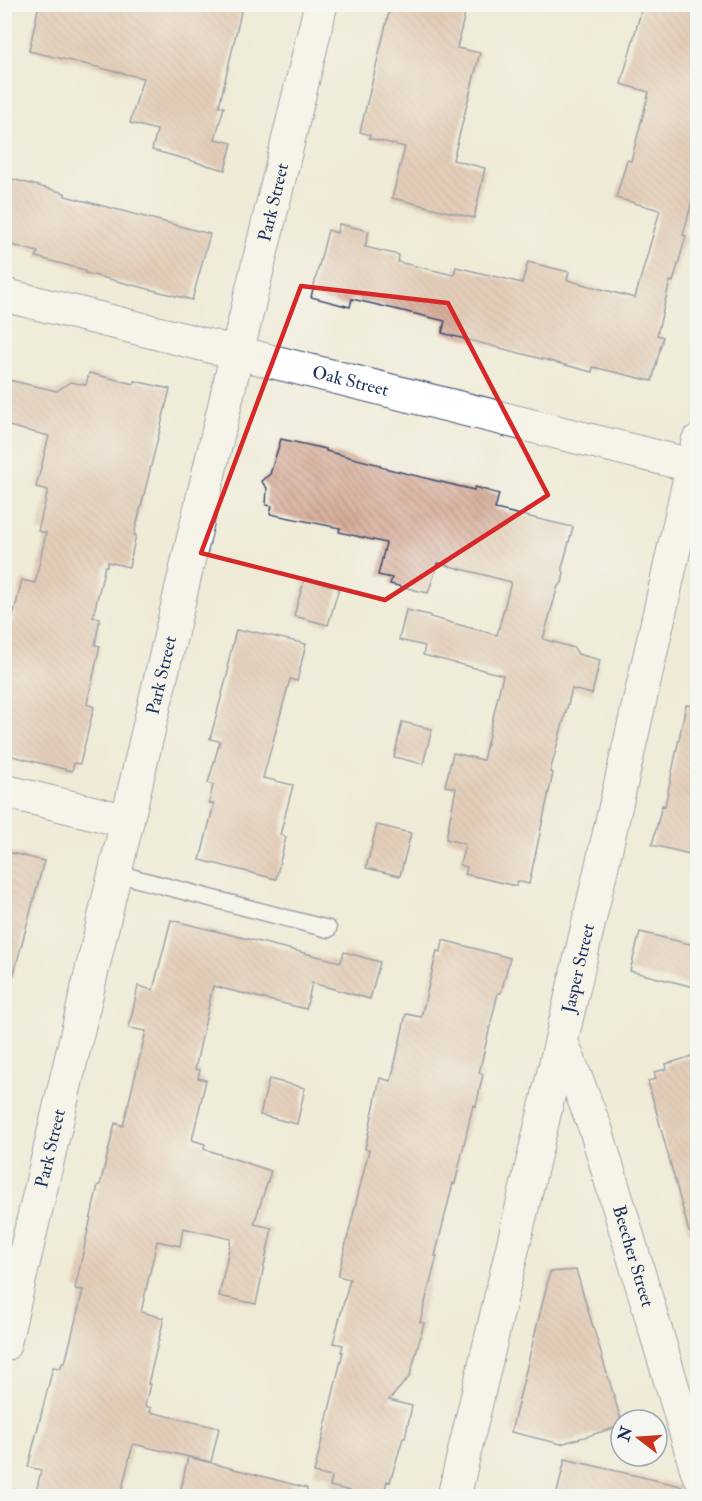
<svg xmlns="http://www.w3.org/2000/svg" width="702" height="1501" font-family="'IM FELL Double Pica',serif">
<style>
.building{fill:url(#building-back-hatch)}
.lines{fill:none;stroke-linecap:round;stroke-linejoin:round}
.service-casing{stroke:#3b4b70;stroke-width:19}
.minor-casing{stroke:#3b4b70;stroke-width:35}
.service{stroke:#fff;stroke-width:16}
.minor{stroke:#fff;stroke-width:33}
.marked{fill:none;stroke:#d62828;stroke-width:4.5;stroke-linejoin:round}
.labels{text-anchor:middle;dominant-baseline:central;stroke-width:6;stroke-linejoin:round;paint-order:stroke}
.street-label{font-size:18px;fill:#1b2f5e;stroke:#f6f6f2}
</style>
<defs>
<pattern id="building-back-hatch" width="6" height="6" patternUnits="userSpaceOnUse" patternTransform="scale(1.5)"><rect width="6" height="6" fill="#d6a994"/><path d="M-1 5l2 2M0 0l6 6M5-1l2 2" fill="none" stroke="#ad8a7c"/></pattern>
</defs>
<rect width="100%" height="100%" fill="#f6f6f2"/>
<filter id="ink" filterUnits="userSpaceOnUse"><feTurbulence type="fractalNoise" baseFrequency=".0167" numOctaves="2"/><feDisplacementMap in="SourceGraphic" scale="12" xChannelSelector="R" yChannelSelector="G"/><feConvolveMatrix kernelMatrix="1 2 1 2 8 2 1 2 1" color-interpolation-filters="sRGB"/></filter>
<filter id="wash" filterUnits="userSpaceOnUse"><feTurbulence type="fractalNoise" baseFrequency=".008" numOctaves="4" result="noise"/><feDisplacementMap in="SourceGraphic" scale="24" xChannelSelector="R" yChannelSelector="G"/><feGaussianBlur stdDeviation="1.35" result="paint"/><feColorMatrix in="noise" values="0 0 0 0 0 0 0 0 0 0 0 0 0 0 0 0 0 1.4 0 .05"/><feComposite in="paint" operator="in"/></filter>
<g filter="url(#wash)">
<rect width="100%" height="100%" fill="#efebd7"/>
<g id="blocks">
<path class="building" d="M39,4H243L219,106L224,107L215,139L232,143L225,170L152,150L157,130L130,123L143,78L29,51Z
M391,4H467L457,48L480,53L453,160L485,168L474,218L392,198L405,147L369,138L370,135L360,132Z
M643,4H698V179L683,235L686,236L673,282L670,281L657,335L663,337L652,381L593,367L592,372L442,333L445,321L352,299L350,307L311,297L328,230L337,233L339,224L369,231L365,247L399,255L398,262L454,275L456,267L522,283L528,262L569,272L567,280L635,298L660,210L616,198L627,160L631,161L649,92L621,84Z
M4,177L65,193V196L210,234L192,300L85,273V270L36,257L38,252L4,243Z
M89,373L134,384L135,381L170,389L134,535H136L129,567L108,562L107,566H105L93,617L100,618L95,645L100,646L87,704L94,707L80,764L74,763L72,771L4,754V624L11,625L22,580L35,583L46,533L38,531L48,490L36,487L49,436L4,425V379L57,391L70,382L86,385Z
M281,439L326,449V451L380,465V467L474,490L475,487L499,494L495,509L573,527L562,568L564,573L562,583L558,586L543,639L574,648L578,654L600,660L592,694L572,689L550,772L553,773L529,884L517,881L516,886L465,874L467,867L460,865L465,844L446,839L456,788L445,786L453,753L483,760L503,675L423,655L425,646L399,640L406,610L430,615V617L497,635L511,582L438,563L428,593L390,584L392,578L378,575L386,543L339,532L340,528L270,514L272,506L266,505L267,488L261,481L270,474Z
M307,579L339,588L328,625L294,616L304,580Z
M236,630L245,632L246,630L306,644L297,681L290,679L263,778L293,785L280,835L286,837L276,879L200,860L214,804L209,803L213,785L208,783L220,741L210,739L229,668L227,667Z
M686,705L698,706V856L652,845L662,805L665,806Z
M402,722L432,729L423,764L394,757Z
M377,825L411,833L400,876L366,868Z
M4,851L44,861L13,977L4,976Z
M171,920L341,962L344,952L380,962L370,999L312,983L306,1009L213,986L195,1069L200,1070L198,1078L206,1080L192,1140L205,1144L204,1149L271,1171L254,1224L272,1228L256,1304L219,1296L231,1239L183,1228L180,1246L157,1241L141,1312L164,1318L148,1384H150L145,1406L151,1408L150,1412L219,1428L211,1462L133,1444L120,1497H35L41,1470L28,1467L53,1367L61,1368L62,1363H65L83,1290L75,1289L98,1185H100L115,1123L123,1126L146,1031L129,1028L138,986L153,990Z
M640,932L698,946V988L630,971Z
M443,940L510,958L501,993H498L479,1073L483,1074L476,1106L473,1105L455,1184L453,1183L435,1256H437L420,1322L424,1323L410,1376L389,1400L412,1406L405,1438H403L390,1482L387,1481L383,1497H373L330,1486L332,1477L314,1473L343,1352H341L343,1345L333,1343L350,1279L338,1276L369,1150L365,1149L380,1078L391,1081L406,1014L421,1017L437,951L441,952Z
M693,1056L698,1072V1231L689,1232L648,1081L656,1079L654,1072L667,1069L666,1064Z
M269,1079L305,1088L297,1124L260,1115Z
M576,1270L621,1420V1426L561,1444L511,1432L550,1272Z
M188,1457L307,1488L306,1497H179Z
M565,1459L681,1486L680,1497H556Z"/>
</g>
</g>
<g filter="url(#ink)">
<use href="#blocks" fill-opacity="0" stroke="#3b4b70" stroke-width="1.5"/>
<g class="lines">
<defs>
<path id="service" d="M115,873L328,929"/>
<g id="minor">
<path id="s1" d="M4,295L698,467"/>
<path d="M4,791L127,821"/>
<path id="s2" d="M562,1043L596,1130L698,1473"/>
<path id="s3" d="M4,1345L237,353L321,4"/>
<path id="s4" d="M454,1496C537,1145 620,794 698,441"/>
</g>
</defs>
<use href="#service" class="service-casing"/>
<use href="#minor" class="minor-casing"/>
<use href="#service" class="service"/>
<use href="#minor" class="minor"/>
</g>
</g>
<path d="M0 0H702V1501H0ZM301,286L448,303L548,495L385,600L201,553Z" fill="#efebd7" fill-opacity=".55" fill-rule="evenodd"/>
<path class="marked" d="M301,286L448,303L548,495L385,600L201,553Z"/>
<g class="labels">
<g class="street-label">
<text stroke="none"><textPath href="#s3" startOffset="1174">Park Street</textPath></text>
<text stroke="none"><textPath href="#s1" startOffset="357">Oak Street</textPath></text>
<text stroke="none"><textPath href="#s3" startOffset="688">Park Street</textPath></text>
<text stroke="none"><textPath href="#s4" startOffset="542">Jasper Street</textPath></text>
<text stroke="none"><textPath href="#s3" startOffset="202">Park Street</textPath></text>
<text stroke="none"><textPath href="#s2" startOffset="225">Beecher Street</textPath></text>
</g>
</g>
<rect width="702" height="1501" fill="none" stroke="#f6f6f2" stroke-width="24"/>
<g transform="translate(639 1438) rotate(287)"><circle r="28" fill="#f6f6f2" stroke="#9ea6b7" stroke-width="1.5"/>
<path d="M0-4.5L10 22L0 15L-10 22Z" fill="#c8321e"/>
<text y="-9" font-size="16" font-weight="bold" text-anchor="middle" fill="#1b2f5e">N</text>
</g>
</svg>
